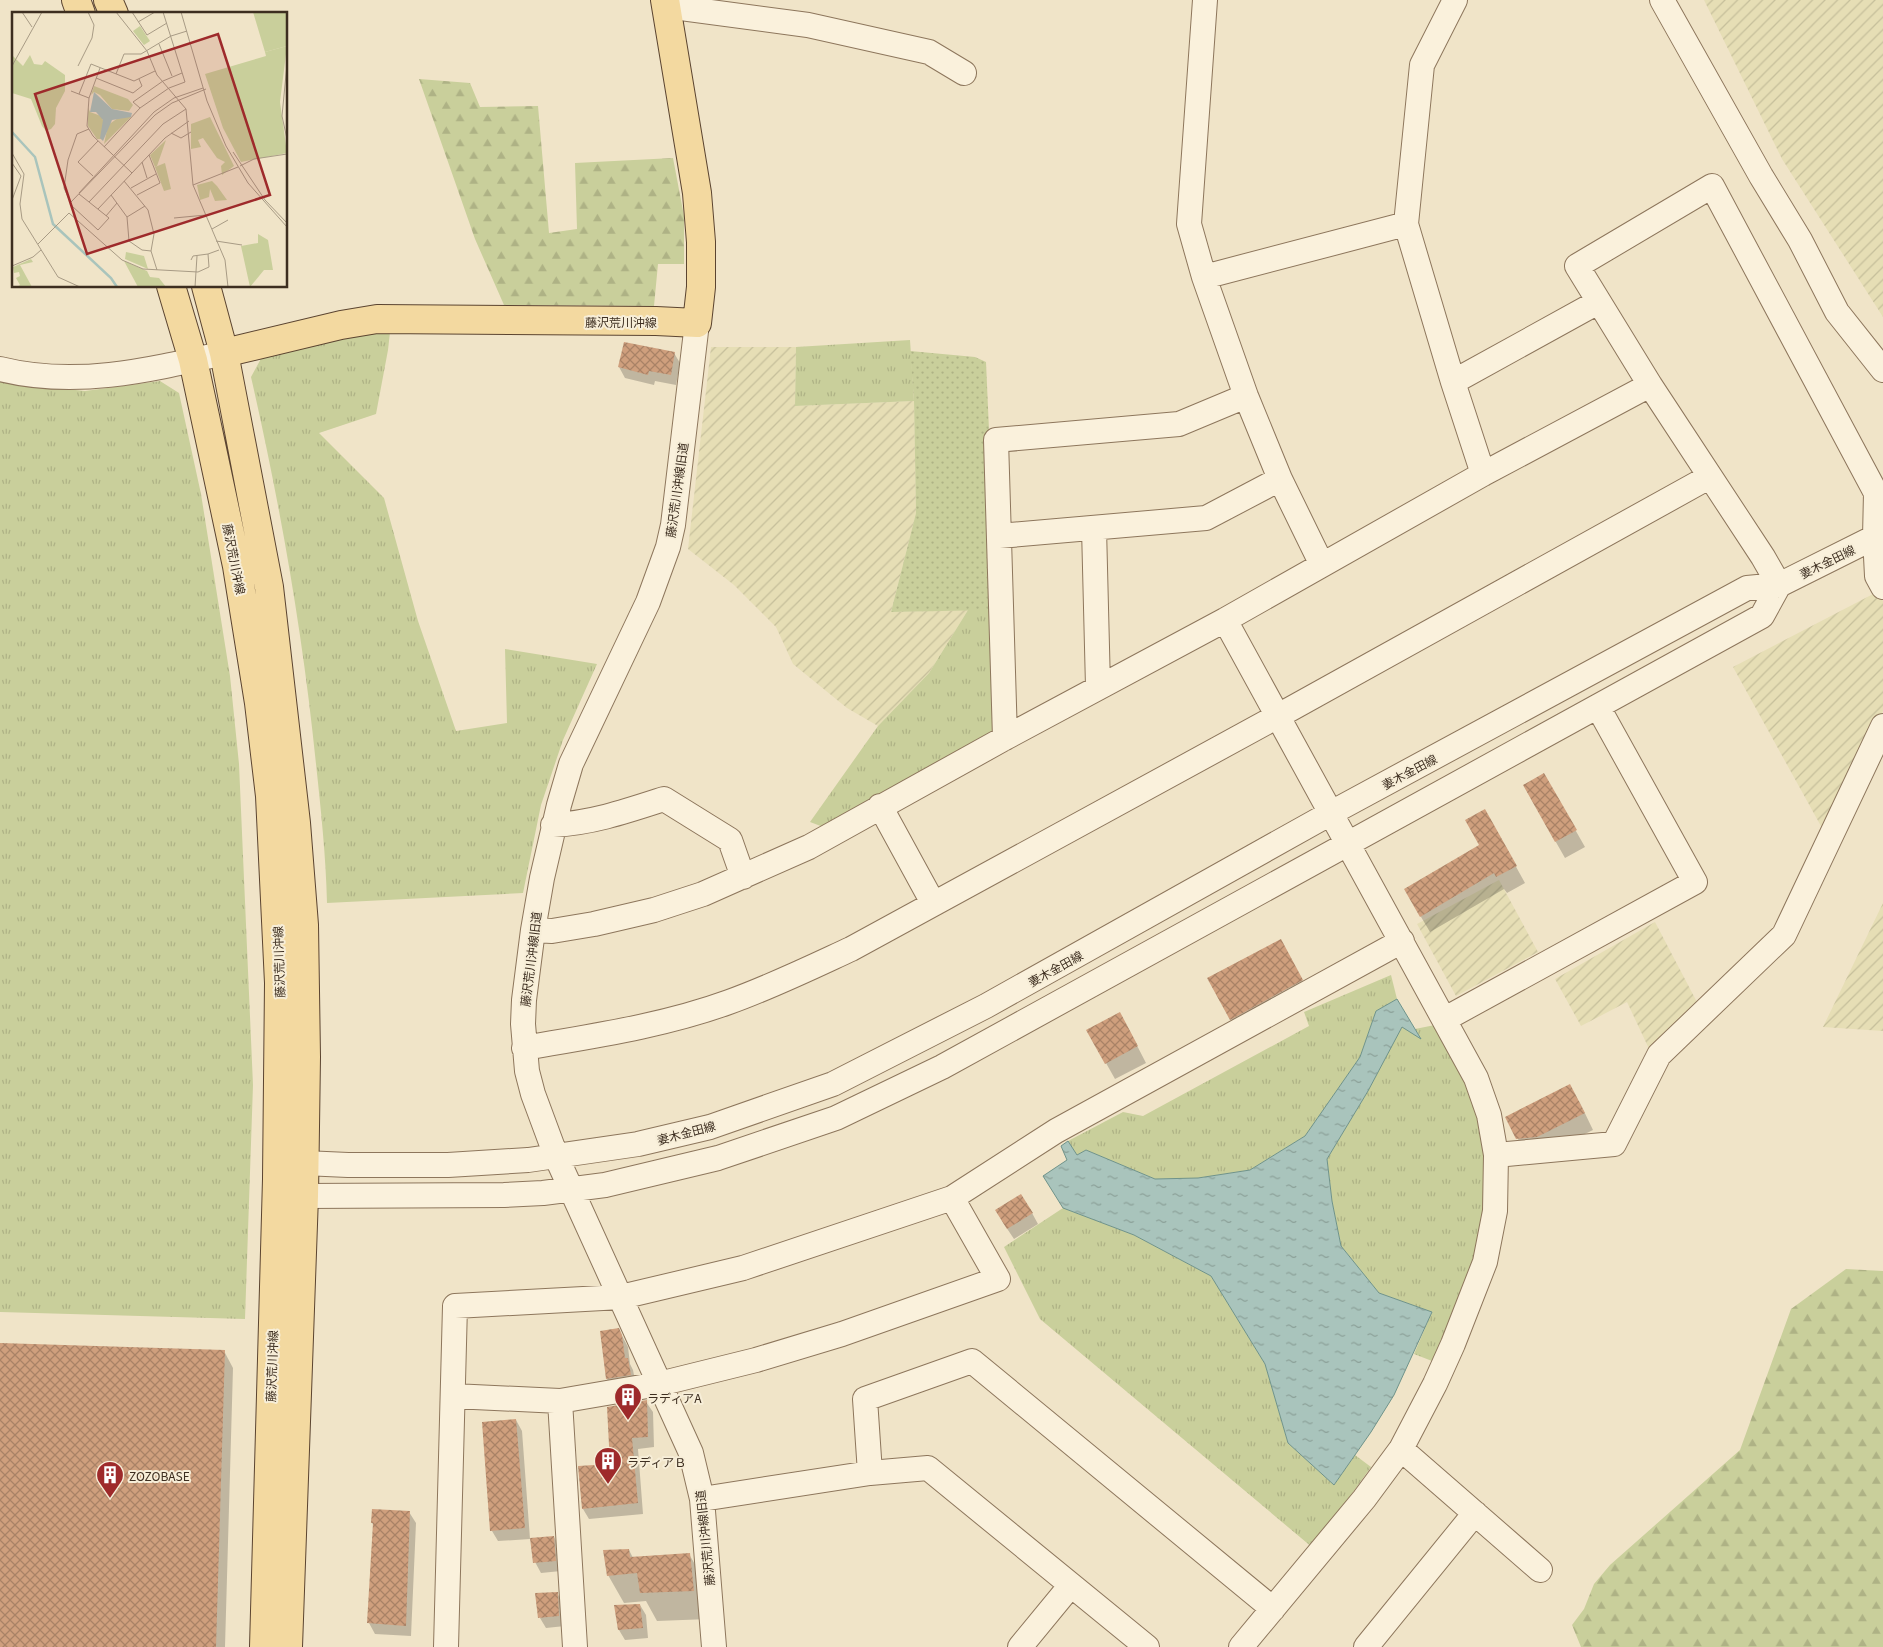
<svg xmlns="http://www.w3.org/2000/svg" width="1883" height="1647" font-family="Georgia,'Noto Sans JP',serif">
<style>
.farmland{fill:url(#farmland-furrows)}
.grass{fill:url(#grass-tufts)}
.forest{fill:url(#forest-firs)}
.park{fill:url(#park-dots)}
.water{fill:url(#water-ripples);stroke:#6f938a}
.shadow{fill:#0003}
.building{fill:url(#building-cross-hatch)}
.lines{fill:none;stroke-linecap:round;stroke-linejoin:round}
.minor-casing{stroke:#8d765c;stroke-width:26}
.major-casing{stroke:#5b4430;stroke-width:30}
.minor{stroke:#faf1dc;stroke-width:24}
.major{stroke:#f3d9a0;stroke-width:28}
.labels{text-anchor:middle;dominant-baseline:central;stroke-width:4;stroke-linejoin:round;paint-order:stroke}
.street-label{font-size:12px;fill:#3d2e20;stroke:#f7eed8}
.poi-label{font-size:12px;fill:#3d2e20;stroke:#f7eed8;text-anchor:start}
.inset-river{fill:none;stroke:#a9c4bc;stroke-width:2.5}
.inset-road{fill:none;stroke:#a89b85;stroke-width:1}
.view{fill:#9e2a2b;fill-opacity:0.15;stroke:#9e2a2b;stroke-width:2.5}
.inset-edge{fill:none;stroke:#3d2e20;stroke-width:2.5}
</style>
<defs>
<pattern id="farmland-furrows" width="10" height="10" patternUnits="userSpaceOnUse" patternTransform="scale(1.25)"><rect width="10" height="10" fill="#e6deb5"/><path d="M-1 1l2-2M0 10L10 0M9 11l2-2" fill="none" stroke="#c6bf9b"/></pattern>
<pattern id="grass-tufts" width="24" height="20" patternUnits="userSpaceOnUse" patternTransform="scale(1.25)"><rect width="24" height="20" fill="#c9cf9b"/><path d="M3 7l-1-3M5 7V3M7 7l1-3M15 17l-1-3M17 17v-4M19 17l1-3" fill="none" stroke="#aeb285"/></pattern>
<pattern id="forest-firs" width="22" height="20" patternUnits="userSpaceOnUse" patternTransform="scale(1.25)"><rect width="22" height="20" fill="#c9cf9b"/><path d="M5 1l3.5 6h-7zM16 11l3.5 6h-7z" fill="#aeb285"/></pattern>
<pattern id="park-dots" width="8" height="8" patternUnits="userSpaceOnUse" patternTransform="scale(1.25)"><rect width="8" height="8" fill="#c9cf9b"/><path d="M2 2h.1M6 6h.1" fill="none" stroke="#aeb285" stroke-width="1.8" stroke-linecap="round"/></pattern>
<pattern id="water-ripples" width="26" height="14" patternUnits="userSpaceOnUse" patternTransform="scale(1.25)"><rect width="26" height="14" fill="#a9c4bc"/><path d="M2 4q2-2 4 0t4 0M15 11q2-2 4 0t4 0" fill="none" stroke="#8ba098"/></pattern>
<pattern id="building-cross-hatch" width="8" height="8" patternUnits="userSpaceOnUse" patternTransform="scale(1.25)"><rect width="8" height="8" fill="#cf9f7d"/><path d="M0 0l8 8M0 8l8-8" fill="none" stroke="#a98266"/></pattern>
</defs>
<rect width="100%" height="100%" fill="#f0e4c8"/>
<path class="farmland" d="M1704,0H1883V317L1782,159Z
M711,347H796L795,406L914,401L916,513L891,612L968,610L929,673L878,726L847,708L793,664L776,627L734,585L688,549Z
M1877,592L1883,601V711L1822,828L1733,667Z
M1499,880L1538,952L1456,996L1417,924Z
M1883,903V1031L1823,1027Z
M1655,922L1698,1004L1650,1051L1627,1002L1581,1026L1555,979Z"/>
<path class="grass" d="M362,331L390,332L388,350L376,414L319,433L384,498L418,621L456,731L507,723L505,649L597,664L563,740L541,805L523,893L327,903C326,857 321,811 316,764C303,634 280,504 251,377L264,353Z
M910,340L914,401L795,406L796,347Z
M160,381L179,393L201,494L230,676L239,764L253,1085L245,1319L0,1312V382L85,391Z
M968,610H993L997,729L826,828L810,822L878,726L929,673Z
M1391,975L1397,999L1376,1011L1360,1057L1305,1136L1250,1170L1198,1178L1155,1179L1086,1150L1077,1155L1068,1141L1123,1112L1143,1116L1309,1026L1304,1012Z
M1435,1025L1448,1040L1482,1128L1490,1188L1481,1249L1458,1307L1432,1361L1414,1354L1432,1312L1379,1293L1341,1246L1332,1201L1327,1159L1368,1091L1402,1026L1420,1037L1415,1029Z
M1063,1208L1134,1235L1211,1276L1265,1364L1288,1443L1334,1485L1355,1455L1371,1467L1313,1548L1040,1319L1004,1247Z"/>
<path class="forest" d="M419,79L470,83L480,107L538,106L549,233L577,229L575,163L673,158L684,216V264H658L654,306L504,305L475,239Z
M1846,1269L1883,1271V1647H1581L1572,1625L1584,1609L1594,1584L1610,1565L1740,1450L1791,1309Z"/>
<path class="park" d="M910,351L975,357L986,362L990,453L993,610L891,612L916,513L914,401Z"/>
<path class="water" d="M1397,999L1421,1039L1402,1027L1368,1091L1327,1159L1332,1201L1341,1246L1379,1293L1432,1312L1394,1395L1371,1432L1334,1485L1288,1443L1265,1364L1211,1276L1134,1235L1063,1208L1043,1176L1067,1160L1061,1146L1068,1141L1077,1155L1086,1150L1155,1179L1198,1178L1250,1170L1305,1136L1360,1057L1376,1011Z"/>
<path class="shadow" d="M674,353L680,363L676,385L655,381L654,385L625,378L619,367Z
M1544,775L1585,847L1565,858L1524,786Z
M1494,827L1525,883L1507,893L1504,889L1430,932L1405,890L1481,846Z
M1293,963L1314,1002L1243,1041L1231,1019Z
M1129,1030L1146,1063L1115,1079L1106,1063Z
M1579,1101L1593,1130L1546,1153L1527,1155L1518,1139Z
M1032,1213L1038,1224L1014,1239L1002,1221Z
M619,1330L628,1347L630,1364L633,1370L636,1385L613,1389L607,1379Z
M0,1345L224,1351L233,1368L225,1647H0Z
M646,1402L653,1412L654,1447L638,1449L643,1514L589,1519L583,1509L611,1465Z
M516,1420L522,1431L530,1539L498,1541L492,1531Z
M409,1512L416,1523L411,1636L375,1634L369,1623L374,1526L372,1523Z
M554,1537L560,1548L561,1571L541,1573L535,1562Z
M629,1550L633,1558L689,1554L705,1582L709,1619L657,1621L646,1601L624,1603L608,1575Z
M557,1593L563,1603L565,1626L546,1628L540,1618Z
M640,1605L646,1615L648,1638L625,1640L619,1630Z"/>
<path class="building" d="M624,342L675,352L671,375L649,371L648,375L618,367Z
M1544,773L1577,830L1555,842L1523,785Z
M1485,809L1517,866L1496,877L1494,873L1420,917L1404,889L1479,845L1465,820Z
M1281,939L1303,980L1230,1020L1207,978Z
M1120,1012L1138,1046L1105,1064L1086,1030Z
M1570,1084L1585,1113L1537,1137L1516,1139L1505,1117Z
M1021,1194L1033,1213L1007,1229L995,1210Z
M619,1328L622,1335L625,1358H628L631,1375L606,1379L600,1331Z
M0,1343L225,1350L216,1647H0Z
M647,1400L648,1437L632,1438L638,1503L582,1509L578,1466L610,1464L607,1407Z
M516,1419L525,1528L490,1531L482,1422Z
M372,1509L410,1511L406,1626L367,1623L373,1523H371Z
M554,1536L556,1561L533,1563L530,1538Z
M629,1549L630,1557L690,1553L694,1591L640,1593L637,1573L607,1576L603,1550Z
M558,1592L559,1616L538,1618L535,1593Z
M640,1604L643,1628L618,1630L614,1605Z"/>
<g class="lines">
<defs>
<path id="minor" d="M1205,0L1189,224L1204,277L1246,396L1280,479L1322,565
M1455,0L1422,65L1406,224L1453,382L1483,474
M1662,0L1761,176L1800,240L1837,312L1883,370
M666,6L808,25L929,52L964,73
M1204,277L1406,224
M697,323L673,525L668,547L648,602L571,764L559,805L542,878L533,930L524,1000L523,1024L527,1071L533,1094L556,1156L691,1453L702,1499L714,1647
M0,369C76,388 150,370 224,353
M1453,382L1598,302
M1094,528L1098,687
M999,536L1206,518L1280,479
M1779,585L1762,616L942,1067L836,1118L718,1158L605,1185L543,1193L504,1195L304,1196L277,1179L304,1163L348,1165H448L528,1160L638,1144L710,1127L833,1084L986,1006L1331,813L1747,588L1779,585L1875,537
M1779,585L1763,557L1650,385L1577,266L1712,186L1876,493L1875,537L1877,576L1883,587
M1225,620L1476,1078L1489,1115L1496,1155L1495,1211L1485,1262L1453,1344L1435,1384L1401,1449L1364,1499L1241,1647
M1005,738L996,440L1179,424L1246,396
M880,806L933,903
M553,825C592,823 627,811 664,799L730,840L743,877
M533,930L552,931L594,924L654,910L703,894L809,847L1005,738L1225,620L1483,474L1650,385
M1445,1019L1695,882L1598,707
M524,1048C593,1036 663,1026 729,1002C771,987 810,968 851,949L1278,716L1709,477
M1496,1155L1614,1144L1659,1055L1784,935L1883,726
M453,1396L560,1401L659,1384L756,1360L842,1334L998,1279L952,1198
M560,1401L575,1647
M1401,1449L1540,1570
M870,1473L865,1399L972,1361L1273,1609
M702,1499L870,1473L928,1468L1147,1647
M446,1647L455,1306L621,1297L743,1268L952,1198L1056,1131L1402,941
M1020,1647L1071,1585
M1366,1647L1475,1513"/>
<path id="major" d="M76,0L81,14
M108,0L114,14
M171,286L193,360L237,566L259,703L270,796L279,983L277,1179L264,1647
M206,286L224,353L269,587L296,823L304,925L306,1057L304,1196L288,1647
M224,353L341,325L377,319L656,321L697,323L701,287V242L697,193L665,0"/>
</defs>
<use href="#minor" class="minor-casing"/>
<use href="#major" class="major-casing"/>
<use href="#minor" class="minor"/>
<use href="#major" class="major"/>
</g>
<defs>
<symbol id="building-pin" viewBox="-11 -11 22 30"><path d="M0 17L-7.5 6A9.5 9.5 0 1 1 7.5 6Z" fill="#9e2a2b" stroke="#f7eed8"/><path d="M-4-6H4V6H1V3H-1V6H-4ZM-2.5-4.3h1.7v1.8h-1.7ZM.8-4.3h1.7v1.8H.8ZM-2.5-1h1.7V.8h-1.7ZM.8-1h1.7V.8H.8Z" fill="#fff"/></symbol>
</defs>
<g fill-rule="evenodd">
<use href="#building-pin" x="612" y="1381" width="32" height="43"/>
<use href="#building-pin" x="592" y="1445" width="32" height="43"/>
<use href="#building-pin" x="94" y="1459" width="32" height="43"/>
</g>
<g class="labels">
<g class="street-label">
<text x="621" y="321">藤沢荒川沖線</text>
<text transform="translate(676 490) rotate(-82)">藤沢荒川沖線旧道</text>
<text transform="translate(235 559) rotate(79)">藤沢荒川沖線</text>
<text transform="translate(1827 561) rotate(-26)">妻木金田線</text>
<text transform="translate(1409 771) rotate(-28)">妻木金田線</text>
<text transform="translate(530 959) rotate(-83)">藤沢荒川沖線旧道</text>
<text transform="translate(278 962) rotate(-92)">藤沢荒川沖線</text>
<text transform="translate(1055 968) rotate(-29)">妻木金田線</text>
<text transform="translate(686 1132) rotate(-15)">妻木金田線</text>
<text transform="translate(271 1366) rotate(-88)">藤沢荒川沖線</text>
<text transform="translate(704 1538) rotate(-96)">藤沢荒川沖線旧道</text>
</g>
<g class="poi-label">
<text x="647" y="1397">ラディアA</text>
<text x="627" y="1461">ラディアＢ</text>
<text x="129" y="1475">ZOZOBASE</text>
</g>
</g>
<g transform="translate(12 12)">
<rect width="275" height="275" fill="#f0e4c8"/>
<path d="M275,34L268,90L275,141L229,150L211,116L193,62L254,44L253,40ZM82,74L116,87L121,93L117,99L100,97L88,83L82,80L79,83ZM76,95L78,100L89,104L93,112L90,127H85L76,114ZM109,104L119,105L92,132L96,113ZM198,105L222,154L210,163L209,154L213,150L205,146L191,126L186,128L189,135L179,137V112ZM154,128L145,154L143,155L138,143ZM19,247L21,250L8,253L20,275H5L8,273L4,266L8,264L7,260L2,261L1,255Z" fill="#c9cf9b"/>
<path d="M241,0H275V34L253,40ZM0,43L11,54L18,43L22,52L30,53L33,49L53,63V79L44,96L43,112L39,117L34,119L30,114L19,87L0,81ZM200,169L205,174L215,188L203,189L198,177L197,185L188,188L185,173ZM246,222L256,228L261,258H252L238,275L229,234L246,231ZM114,240L132,244L136,257L113,247ZM112,249L135,259L138,265L147,266L154,275H126Z" fill="#c9cf9b"/>
<path d="M128,14L138,29L132,33L121,19ZM153,151L159,177L152,179L143,155Z" fill="#c9cf9b"/>
<path d="M82,80L100,97L120,101L119,105L100,108L91,129L88,126L91,108L84,100H78Z" fill="#a9c4bc"/>
<path class="inset-river" d="M0,120L23,145L41,212L99,266L105,275"/>
<path class="inset-road" d="M10,0L20,15M104,0L135,39L145,63L174,97L181,173M120,0L135,23L155,11M169,0L195,89L214,134L236,171L275,215M126,10L143,0M147,32L160,64M275,52L270,104L275,127M0,54L30,0M66,54L80,26L82,13L76,0M88,56L77,86L75,114L81,124L120,161M104,62L112,42H129L159,24L175,19M84,66L121,81L130,74L127,67M59,79L77,86M67,82L79,52L122,69L143,59M128,96L121,90L151,69L170,61M159,121L169,126L179,120M92,135L128,96L157,76L173,70L151,0M221,140L253,188L275,211M0,141L12,162L8,192L10,207L46,265L68,275M130,150L135,166M0,151L9,164L0,188M228,154L242,147L275,142M81,164L66,150L86,129M119,176L144,162M67,181L142,100L162,86L191,76M67,182L97,206L86,218L60,194L52,176L56,148L65,122L77,117M99,183L115,205L117,229L130,238L139,239L142,222L136,198L112,169M125,183L148,171L137,143M59,190L143,103L160,91L194,77M77,190L151,112L174,97M86,197L153,126L177,109M94,204L105,191M115,205L133,194M162,206L194,203M200,217L216,208M204,229L230,233M26,232L57,201L110,248L131,257L186,260L197,255L196,242L207,238M139,239L145,258M179,248L181,244L196,242M0,254L21,245L29,238M183,275L185,244M216,275L213,248L181,173L226,155"/>
<path class="view" d="M206,22L258,183L75,242L23,82Z"/>
<rect width="275" height="275" class="inset-edge"/>
</g>
</svg>
